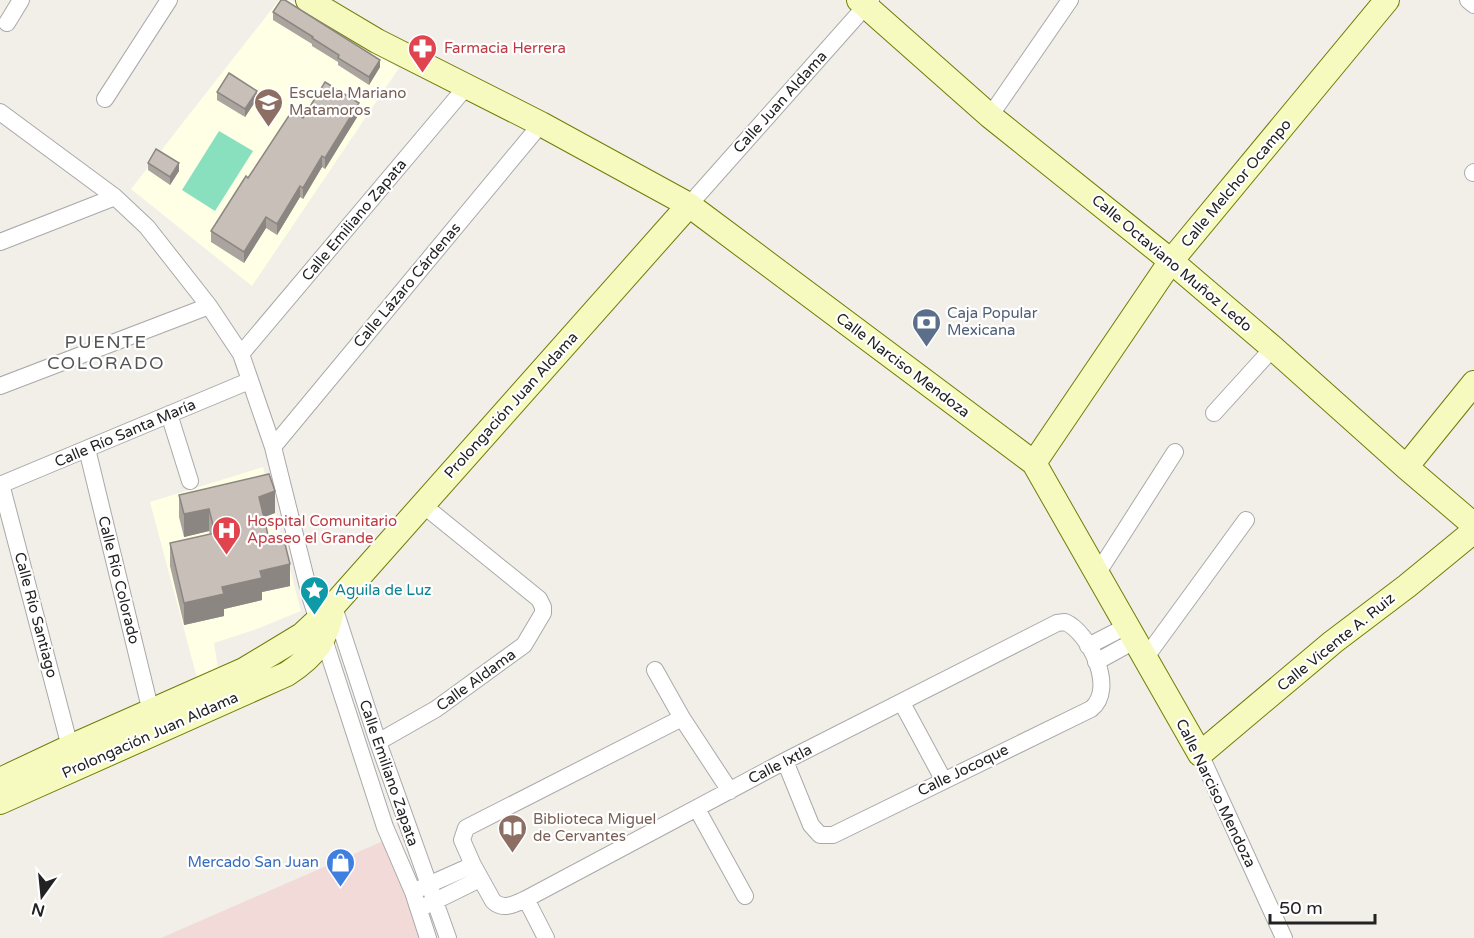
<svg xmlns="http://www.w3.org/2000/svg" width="1474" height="938" font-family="'Varela Round',sans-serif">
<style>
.commercial{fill:#f2dad9}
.education{fill:#ffffe5}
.pitch{fill:#88e0be}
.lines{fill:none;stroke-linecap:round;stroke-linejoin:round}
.street-casing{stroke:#a9a9a9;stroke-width:18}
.secondary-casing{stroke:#707d05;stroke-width:26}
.street{stroke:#fff;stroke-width:16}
.secondary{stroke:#f7fabf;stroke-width:24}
.wall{fill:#aba49e}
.shaded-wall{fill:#8b8681}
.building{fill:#c7bfb8;stroke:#8b8681;stroke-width:1.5}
.labels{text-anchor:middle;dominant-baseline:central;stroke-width:4.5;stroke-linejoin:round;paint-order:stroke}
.health-label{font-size:15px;fill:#be3a42;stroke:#fff;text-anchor:start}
.education-label{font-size:15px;fill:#785e54;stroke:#fff;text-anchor:start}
.street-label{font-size:15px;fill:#222;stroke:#fff}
.service-label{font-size:15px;fill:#4e5e75;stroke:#fff;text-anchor:start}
.culture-label{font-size:15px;fill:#0d838f;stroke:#fff;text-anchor:start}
.shop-label{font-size:15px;fill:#366cbe;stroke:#fff;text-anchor:end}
.quarter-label{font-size:18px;letter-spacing:1.5px;fill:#555;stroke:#fff}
</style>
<rect width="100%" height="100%" fill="#f2efe9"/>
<path class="commercial" d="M388,839L424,938H161Z"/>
<path class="education" d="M279,0H290L399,68L252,286L131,189Z
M263,467L301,611L254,630L214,643L218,668L197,678L150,502Z"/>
<path class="pitch" d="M219,131L253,151L215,211L182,190Z"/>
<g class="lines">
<defs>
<path id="street" d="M1468,0L1474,5
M7,23L21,0
M105,99L169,0
M0,112L115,197L147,227L209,306L241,354L273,447L311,599L385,827L413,892L428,938
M990,116L1070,0
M1473,173L1474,172
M689,205L871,0
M0,242L115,197
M241,354L466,87
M0,386L209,306
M1214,413L1273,348
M169,414L190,481
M273,447L541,124
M87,449L151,712
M1,484L70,747
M0,485L249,381
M1097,574L1175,452
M334,607L378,742L448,938
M1088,646L1127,626
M1146,657L1246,520
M1096,662L1136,640
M655,670L682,718L730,791
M902,703L943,779
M682,718L466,828L462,840L473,865L493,901C503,911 515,904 526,899L785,761L1057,623L1065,622C1089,632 1117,689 1091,709L833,835H820L811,825L785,761
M378,742L436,709L524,645L543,613V607L539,599L423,505
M1200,754L1284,938
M697,809L745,896
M419,889L473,865
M526,899L546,938
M427,905L480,879"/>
<path id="secondary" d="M308,0L377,41L541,124L689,205L1034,463L1200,754L1333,642L1407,586L1474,531
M859,0L990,116L1171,261L1273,348L1406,467L1474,525
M1034,463L1171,261L1387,0
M1406,467L1474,383
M0,780L70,747L244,670L302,635L333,606L689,205
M0,802L287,674C316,655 327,639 333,606"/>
</defs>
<use href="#street" class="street-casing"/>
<use href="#secondary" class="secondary-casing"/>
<use href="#street" class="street"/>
<use href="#secondary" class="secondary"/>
</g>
<path class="wall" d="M273,12L380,67L369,85L338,65V62L312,46V44L273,20Z
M217,92L257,99L245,117L217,100Z
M359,114L325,169L322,167L303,199L300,197L277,235L266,228L244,263L211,242V231L248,178L303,118Z
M148,163L179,171L170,185L148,170Z
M179,495L275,513L264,517L269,539L290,586L262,592V600L224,609V616L184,625L170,566V543L210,534L209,531L184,537L179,517Z"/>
<path class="shaded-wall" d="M380,60V67L369,85V77Z
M257,91V99L245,117V109Z
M359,103V114L325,169V158Z
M322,156V167L303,199V188Z
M179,163V171L170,185V177Z
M300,186V197L277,235V224Z
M266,217V228L244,263V252Z
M275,491V513L259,519V497Z
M209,509V531L184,537V514Z
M290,564V586L262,592V600L224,609V616L184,625V603L260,571Z"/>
<path class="building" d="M281,0H285L380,60L369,77L338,58L339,55L312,38L313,37L273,12Z
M229,73L257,91L245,109L217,92Z
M325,82L359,103L325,158L322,156L303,188L300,186L277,224L266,217L244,252L211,231L246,176L248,178L292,111L303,118Z
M156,149L179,163L170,177L148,163Z
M269,474L275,491L259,497L269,539L283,536L290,564L260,571L262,578L222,587L224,594L184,603L170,543L215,533L209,509L184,514L179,495Z"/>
<defs>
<symbol id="pharmacy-pin" viewBox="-11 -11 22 30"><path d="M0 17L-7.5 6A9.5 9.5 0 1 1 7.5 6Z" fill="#e0444e" stroke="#fff"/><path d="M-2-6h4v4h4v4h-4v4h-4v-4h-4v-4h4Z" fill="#fff"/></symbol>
<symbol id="school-pin" viewBox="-11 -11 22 30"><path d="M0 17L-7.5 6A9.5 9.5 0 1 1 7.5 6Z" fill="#8d6e63" stroke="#fff"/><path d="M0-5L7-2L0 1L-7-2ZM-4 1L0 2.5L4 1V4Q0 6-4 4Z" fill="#fff"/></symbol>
<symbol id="bank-pin" viewBox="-11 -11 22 30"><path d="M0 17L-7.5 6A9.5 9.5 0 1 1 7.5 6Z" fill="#5c6f8a" stroke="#fff"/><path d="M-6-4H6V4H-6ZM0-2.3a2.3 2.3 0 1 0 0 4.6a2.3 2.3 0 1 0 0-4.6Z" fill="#fff"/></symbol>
<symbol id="hospital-pin" viewBox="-11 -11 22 30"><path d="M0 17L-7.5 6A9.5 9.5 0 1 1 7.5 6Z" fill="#e0444e" stroke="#fff"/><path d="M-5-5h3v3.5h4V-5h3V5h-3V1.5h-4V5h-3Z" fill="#fff"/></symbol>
<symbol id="sight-pin" viewBox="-11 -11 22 30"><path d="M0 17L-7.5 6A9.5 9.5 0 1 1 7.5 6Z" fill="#0f9aa8" stroke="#fff"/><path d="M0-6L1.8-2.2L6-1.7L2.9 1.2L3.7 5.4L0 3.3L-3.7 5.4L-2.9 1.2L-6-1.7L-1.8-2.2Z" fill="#fff"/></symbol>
<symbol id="library-pin" viewBox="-11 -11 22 30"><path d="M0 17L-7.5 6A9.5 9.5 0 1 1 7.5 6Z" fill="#8d6e63" stroke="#fff"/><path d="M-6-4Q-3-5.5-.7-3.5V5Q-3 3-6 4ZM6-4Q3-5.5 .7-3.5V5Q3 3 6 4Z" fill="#fff"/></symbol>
<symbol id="shop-pin" viewBox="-11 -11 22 30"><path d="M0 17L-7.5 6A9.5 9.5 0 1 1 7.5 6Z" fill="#3f7fe0" stroke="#fff"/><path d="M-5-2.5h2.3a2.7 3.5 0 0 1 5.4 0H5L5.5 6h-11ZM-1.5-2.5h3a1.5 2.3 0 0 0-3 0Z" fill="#fff"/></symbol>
</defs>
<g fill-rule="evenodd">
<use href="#pharmacy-pin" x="406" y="32" width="33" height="45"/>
<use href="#school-pin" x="252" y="86" width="33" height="45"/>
<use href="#bank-pin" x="910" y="306" width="33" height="45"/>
<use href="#hospital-pin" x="210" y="514" width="33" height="45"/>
<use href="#sight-pin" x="298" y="574" width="33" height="45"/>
<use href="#library-pin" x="496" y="812" width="33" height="45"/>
<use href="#shop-pin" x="324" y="846" width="33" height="45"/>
</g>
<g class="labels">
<g class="health-label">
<text x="444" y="48">Farmacia Herrera</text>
<text x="247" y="521">Hospital Comunitario<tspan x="247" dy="17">Apaseo el Grande</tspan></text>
</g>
<g class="education-label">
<text x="289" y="93">Escuela Mariano<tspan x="289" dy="17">Matamoros</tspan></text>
<text x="533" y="819">Biblioteca Miguel<tspan x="533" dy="17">de Cervantes</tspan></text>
</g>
<g class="street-label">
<text transform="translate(780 102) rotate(-48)">Calle Juan Aldama</text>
<text transform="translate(1236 183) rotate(-50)">Calle Melchor Ocampo</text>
<text transform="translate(354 220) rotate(-50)">Calle Emiliano Zapata</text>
<text transform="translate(1172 263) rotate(40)">Calle Octaviano Muñoz Ledo</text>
<text transform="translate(407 285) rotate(-50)">Calle Lázaro Cárdenas</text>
<text transform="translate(903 365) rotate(37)">Calle Narciso Mendoza</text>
<text transform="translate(511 405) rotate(-48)">Prolongación Juan Aldama</text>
<text transform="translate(125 433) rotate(-23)">Calle Río Santa María</text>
<text transform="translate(119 580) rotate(76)">Calle Río Colorado</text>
<text transform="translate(36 615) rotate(75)">Calle Río Santiago</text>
<text transform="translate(1336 642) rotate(-39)">Calle Vicente A. Ruiz</text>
<text transform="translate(476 680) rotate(-36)">Calle Aldama</text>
<text transform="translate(150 735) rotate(-24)">Prolongación Juan Aldama</text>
<text transform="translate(780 764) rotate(-27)">Calle Ixtla</text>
<text transform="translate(963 770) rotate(-26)">Calle Jocoque</text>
<text transform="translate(389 773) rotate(71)">Calle Emiliano Zapata</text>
<text transform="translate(1216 793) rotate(64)">Calle Narciso Mendoza</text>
</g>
<g class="service-label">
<text x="947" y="313">Caja Popular<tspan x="947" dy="17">Mexicana</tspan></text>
</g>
<g class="culture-label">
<text x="335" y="590">Aguila de Luz</text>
</g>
<g class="shop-label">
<text x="319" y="862">Mercado San Juan</text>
</g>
<g class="quarter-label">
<text x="106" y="342">PUENTE<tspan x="106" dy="21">COLORADO</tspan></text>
</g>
</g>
<g transform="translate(42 896) rotate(195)" stroke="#ffffff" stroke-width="4.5" paint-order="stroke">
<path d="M0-4.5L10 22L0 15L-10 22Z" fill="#222222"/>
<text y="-9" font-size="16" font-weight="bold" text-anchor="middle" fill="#222222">N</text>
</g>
<path d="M1270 914v9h105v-9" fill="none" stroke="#222222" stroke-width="3"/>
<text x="1279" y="914" font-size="18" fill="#222222" stroke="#ffffff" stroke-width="4.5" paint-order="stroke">50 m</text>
</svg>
